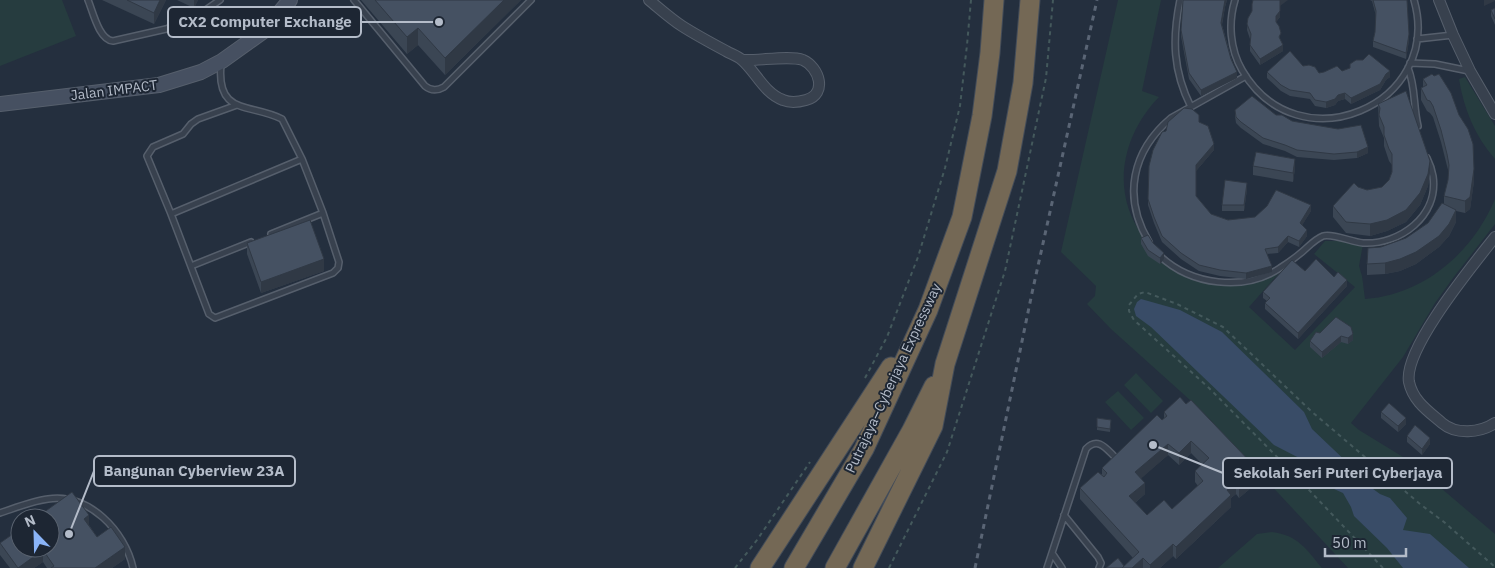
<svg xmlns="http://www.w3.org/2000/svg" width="1495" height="568" font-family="'IBM Plex Sans',sans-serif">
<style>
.green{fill:#263c3f}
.water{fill:#394c67}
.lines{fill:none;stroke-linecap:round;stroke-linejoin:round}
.lane-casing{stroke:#565f6c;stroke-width:8}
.street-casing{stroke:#565f6c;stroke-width:12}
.secondary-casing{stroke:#565f6c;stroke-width:16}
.highway-casing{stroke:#434c59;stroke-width:21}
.path{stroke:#44595c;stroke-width:2;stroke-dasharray:4 4;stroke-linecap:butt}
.lane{stroke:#38414e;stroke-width:5}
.street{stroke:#38414e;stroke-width:10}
.secondary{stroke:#465061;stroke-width:14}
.highway{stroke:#746855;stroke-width:19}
.rail{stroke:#5a6575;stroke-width:3;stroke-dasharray:5 5;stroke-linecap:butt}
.wall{fill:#3b4654;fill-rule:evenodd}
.shaded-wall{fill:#303945}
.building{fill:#455162;stroke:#303945;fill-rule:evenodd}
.labels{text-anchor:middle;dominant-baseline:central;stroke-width:4;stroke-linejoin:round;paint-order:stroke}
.street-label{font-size:14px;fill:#b4bcc9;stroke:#1d2633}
.leader{fill:none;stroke:#b4bcc9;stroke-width:2}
.callout-dot{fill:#b4bcc9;stroke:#1d2633;stroke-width:2}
.callout{fill:#1d2633;stroke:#b4bcc9;stroke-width:2}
.callout-label{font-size:15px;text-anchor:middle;font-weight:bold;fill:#b4bcc9}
</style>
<rect width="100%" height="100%" fill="#242f3e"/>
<path class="green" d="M0,0H62L76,36L0,66Z
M1118,0H1161L1142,91L1159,97C1122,135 1110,192 1143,236C1147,241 1152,245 1157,250C1168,260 1179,271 1194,275C1222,284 1254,282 1280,272L1249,307L1295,350L1355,287L1314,254L1325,241H1344L1363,244L1359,266L1362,276L1365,299C1424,295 1473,252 1495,199V224L1453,278L1435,303L1403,357L1351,423L1359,430L1408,460L1495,534V568H1348L1200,409L1111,329L1087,304L1095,296L1096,286L1061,252Z
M1465,77L1495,126V159C1475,136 1464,110 1459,79Z
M1136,373L1163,401L1151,413L1124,385Z
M1118,391L1144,418L1131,430L1105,402Z
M1272,532C1298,535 1307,550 1322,568H1218L1257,534Z"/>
<path class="water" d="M1141,299L1180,310L1222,332L1304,412L1312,429L1353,468L1362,481L1380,494L1390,498L1407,518L1403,530L1430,534L1469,568H1403L1387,548L1354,516L1351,507L1343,493L1334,489L1303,460L1274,445L1151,327L1136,316L1134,309L1137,302Z"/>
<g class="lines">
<defs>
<path id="lane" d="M88,0C93,12 99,40 113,41L166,29L194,18L220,0
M354,0L425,86C431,91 437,91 444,87L531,0
M1180,0C1172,39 1173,71 1191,107
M1235,0C1228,23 1230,49 1242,70C1298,167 1444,105 1414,0
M1417,39L1453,35
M1410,63L1435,64L1469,71
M221,64C216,116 250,103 282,119L302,159L171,214L147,156L153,147L183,134L191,124L198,119L237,105
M1408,68C1416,88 1413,105 1418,126
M171,214L209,314L215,318L333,273L338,268L339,262L323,213L302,159
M271,234L323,213
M1149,242C1122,197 1132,151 1171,118L1246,76
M1160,256C1191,285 1244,292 1280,268C1288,263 1295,258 1302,252C1308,247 1315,239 1323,236C1332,233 1352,242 1363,243C1400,245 1439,216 1433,176C1432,170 1430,164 1427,158
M191,266L251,242
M0,513C15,508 32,501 48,499C89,493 125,531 133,568
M1064,515L1098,557L1101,563L1099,568
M1052,553L1062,568
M1047,568L1086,449C1097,437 1105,447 1114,456"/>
<path id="street" d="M649,0C660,9 671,19 682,26C696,35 711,43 726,51C731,54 738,56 742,60C756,72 764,93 783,100C790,103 799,102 806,100C828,94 819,67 803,60C790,55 759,61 742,60
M1439,0L1453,35L1470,71L1495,114
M1495,237C1474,264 1403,349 1409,382C1413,401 1428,411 1442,423C1456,435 1480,433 1495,423"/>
<path id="secondary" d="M0,104L159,85L201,72L222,61L264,31L290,0"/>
<path id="highway" d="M760,568L891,367
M794,568L864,449L928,310L962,217L982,116L990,53L994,0
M835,568L912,430L934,386
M863,568L933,426L945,364L1007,171L1023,83L1030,0"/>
</defs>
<use href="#lane" class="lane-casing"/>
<use href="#street" class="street-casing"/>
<use href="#secondary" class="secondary-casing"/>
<use href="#highway" class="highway-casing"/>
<path class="path" d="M865,378L887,337L918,257L945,168L960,106L967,45L971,0
M735,568L757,540L810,462
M889,568L947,452L1005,271L1046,78L1053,0
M1383,568L1291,471L1209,388L1134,320L1129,311V305L1138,294L1145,292L1177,304L1223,327L1311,411L1420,504L1444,522L1495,567"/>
<use href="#lane" class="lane"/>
<use href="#street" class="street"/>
<use href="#secondary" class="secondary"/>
<use href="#highway" class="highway"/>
<path class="rail" d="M975,568L1032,293L1097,0"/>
</g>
<path class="wall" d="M102,0H166L154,24Z
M177,0H198L194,8Z
M361,0H521L445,75L418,45L407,54Z
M1183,0H1227L1225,7L1222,25L1237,78L1201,96L1189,79L1181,36Z
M1370,0H1407L1409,40L1406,59L1373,47V41L1375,32L1376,16L1372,1Z
M1280,6V17L1276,22L1283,51L1260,65L1250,51V39L1247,30L1248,18Z
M1495,8V25L1491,16V10Z
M1303,66L1319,73L1342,71L1390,77L1386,80L1380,90L1351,104L1345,99L1338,101L1335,105L1326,108L1315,106L1310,99L1290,96L1281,91L1267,78V72Z
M1432,74L1474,181L1470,209L1465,213L1456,211V222L1449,236L1439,247L1416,264L1400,271L1385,274L1367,275V264L1381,247L1406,238L1428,223L1444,205V196L1448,180L1449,173L1447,166L1441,142L1433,117L1430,113L1427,111L1421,100V88L1423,87V79Z
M1378,104L1430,172L1428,186L1420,205L1406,222L1387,231L1370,236L1346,233L1333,217V206L1358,187L1367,190L1382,187L1389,180L1392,172V165L1389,161L1384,146V138L1379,126Z
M1235,110L1276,115L1292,121L1368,153L1357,158L1334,160L1297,157L1285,151L1263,144L1241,128L1236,123L1235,116Z
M1199,122L1214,150L1196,171V196L1211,214L1228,220L1311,211L1302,225L1307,236L1299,247L1288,242L1278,253L1267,254L1272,272L1246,279L1220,276L1199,271L1181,259L1162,242L1154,223L1148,205L1149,166Z
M1253,166L1295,168L1293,182L1253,175Z
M1247,189L1244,211H1222V205Z
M1141,238L1153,243L1164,259L1160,264L1148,256L1141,244Z
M247,243L324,271L261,293L247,254Z
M1305,271L1334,277L1347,286L1298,339L1265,309V303L1267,301L1263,298V292Z
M1336,317L1353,340L1348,344L1341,342L1322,358L1310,347V341L1320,333Z
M1186,404L1258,482L1239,498L1236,494L1231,498V507L1176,559L1173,556L1160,568H1106L1124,566L1133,558L1080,499V488L1102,474V468L1162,420L1164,419V412ZM1191,453L1202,464L1195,471V482L1198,486L1172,509L1147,515L1135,503L1145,494L1141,478L1168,455L1179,465Z
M1381,412L1406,424L1398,432L1381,418Z
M1097,418L1111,420L1110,432L1097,430Z
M1407,436L1430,444L1422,455L1407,442Z
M89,525L97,537L125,559L112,568H47L43,562L34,568H10L0,555V543Z"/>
<path class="shaded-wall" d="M160,0H166L154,24V13Z
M194,0H198L194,8Z
M504,0H521L445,75V58Z
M1225,0H1227L1225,7L1221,29V23Z
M1280,0H1288L1280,6V17L1276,22V28V16Z
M1484,0H1495V1L1484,6Z
M418,28V45L407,54V37Z
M1409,34V40L1406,59V53Z
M1283,45V51L1260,65V59Z
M1390,71V77L1386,80L1380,90L1351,104V98Z
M1237,72V78L1201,96V90Z
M1345,93V99L1338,101L1335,105L1326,108V102L1338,95Z
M1214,144V150L1196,171V165Z
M1368,147V153L1357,158V152Z
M1295,159V168L1293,182V173Z
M1430,161V172L1428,186L1420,205L1406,222L1387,231L1370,236V224Z
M1474,169V181L1470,209L1465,213V201Z
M1247,183V189L1244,211V205Z
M1311,205V211L1300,229V223Z
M1456,210V222L1449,236L1439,247L1416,264L1400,271L1385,274V263Z
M1307,230V236L1299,247V241Z
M1288,236V242L1278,253V247Z
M1164,253V259L1160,264V258Z
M324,259V271L261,293V282Z
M1272,266V272L1246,279V273Z
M1347,280V286L1298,339V333Z
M1353,334V340L1348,344V338Z
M1341,336V342L1322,358V352Z
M1406,418V424L1398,432V426Z
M1430,438V444L1422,455V449Z
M1191,441V453L1179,465V453Z
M1168,444V455L1135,484V472Z
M1258,470V482L1239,498V486Z
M1145,483V494L1129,508V496Z
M1236,483V494L1231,498V507L1176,559V547L1227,490Z
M89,515V527L84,519Z
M1173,544V556L1160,568H1150V565Z
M125,547V559L112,568H95Z
M43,550V562L34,568H18Z
M1143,558V568H1132Z"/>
<path class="building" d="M127,0H160L154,13Z
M375,0H504L445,58L418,28L407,37Z
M1183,0H1225L1221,23L1231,59L1237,72L1201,90L1189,73L1181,30Z
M1253,0H1280V11L1276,16V22L1279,26L1281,33L1279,37L1283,45L1260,59L1250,45L1251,34L1247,24L1248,18L1252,11V4Z
M1373,0H1407L1409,34L1406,53L1373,41L1375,32L1376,11Z
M1495,8V19L1491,10Z
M1290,51L1303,66L1309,65L1315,67L1319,73L1324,72L1337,66L1342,71L1350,68V64L1356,60H1363L1369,54L1390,71L1386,74L1380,84L1351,98L1345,93L1338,95L1335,99L1326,102L1315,100L1310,93L1290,90L1281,85L1267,72Z
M1432,74L1434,76L1439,74L1451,93L1459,115L1468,129L1473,144L1474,169L1470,197L1465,201L1444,196L1448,180L1449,165L1447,154L1441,130L1433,106L1430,101L1427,100L1421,88L1427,85L1423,79Z
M1406,91L1430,161L1428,174L1420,193L1406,210L1387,220L1370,224L1346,222L1333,206L1354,183L1358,187L1367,190L1382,187L1389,180L1392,172V154L1389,149L1384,135V127L1379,115L1380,108L1378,104Z
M1252,96L1276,115H1282L1292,121L1338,129L1361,125L1368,147L1357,152L1334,154L1297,150L1285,145L1263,138L1241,122L1236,117L1235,110Z
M1184,108L1192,109L1199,115V122L1208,126L1214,144L1196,165V196L1211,214L1228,220L1255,217L1267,206L1276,190L1311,205L1300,223L1307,230L1299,241L1288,236L1278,247L1265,249L1272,266L1246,273L1220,270L1199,265L1181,253L1162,236L1154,217L1148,199L1149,166L1153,150L1162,132L1166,131L1168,122Z
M1256,152L1295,159L1293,173L1253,166Z
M1225,180L1247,183L1244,205H1222Z
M1442,203L1456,210L1449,224L1439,236L1416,252L1400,259L1385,263L1367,264L1368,248L1381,247L1406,238L1428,223Z
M310,220L324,259L261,282L247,243Z
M1148,235L1153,243L1164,253L1160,258L1148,250L1141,238Z
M1316,259L1334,277L1338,272L1347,280L1298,333L1265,303L1270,298L1263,292L1292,260L1305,271Z
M1336,317L1351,327L1353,334L1348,338L1341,336L1322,352L1310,341L1316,332L1320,333Z
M1180,397L1186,404L1191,400L1258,470L1239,486L1236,483L1227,490L1231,495L1176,547L1173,544L1150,565L1143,558L1132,568H1122L1139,552L1080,488L1098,472L1104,477L1107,473L1102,468L1157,415L1162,420L1167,416L1164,412ZM1191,441L1209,458L1195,471L1203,481L1172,509L1164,500L1147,515L1129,496L1145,483L1135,472L1168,444L1179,453Z
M1389,403L1406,418L1398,426L1381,412Z
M1097,418L1111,420L1110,429L1097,427Z
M1415,425L1430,438L1422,449L1407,436Z
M72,492L89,515L84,519L97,537L111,527L125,547L95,568H51L54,566L43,550L18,568L0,543L20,529V548H50V518H36Z
M1118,558L1124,566L1122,568H1106Z"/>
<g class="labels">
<g class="street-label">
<text transform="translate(114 90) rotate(-7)">Jalan IMPACT</text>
<text transform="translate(893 378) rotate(-65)">Putrajaya–Cyberjaya Expressway</text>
</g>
</g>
<path class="leader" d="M439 22L361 22M69 534L94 471M1153 445L1223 473"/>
<g class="callout-dot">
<circle cx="439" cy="22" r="5"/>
<circle cx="69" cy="534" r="5"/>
<circle cx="1153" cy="445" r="5"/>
</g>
<g class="callout">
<rect x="168" y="7" width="193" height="30" rx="5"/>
<rect x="94" y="456" width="201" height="30" rx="5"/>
<rect x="1223" y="458" width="229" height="30" rx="5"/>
</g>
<g class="callout-label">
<text x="265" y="27">CX2 Computer Exchange</text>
<text x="194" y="476">Bangunan Cyberview 23A</text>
<text x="1338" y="478">Sekolah Seri Puteri Cyberjaya</text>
</g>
<g transform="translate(35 533) rotate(337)"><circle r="24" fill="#1d2633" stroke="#59626f"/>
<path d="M0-4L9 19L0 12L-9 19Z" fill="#8ab4f8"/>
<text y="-8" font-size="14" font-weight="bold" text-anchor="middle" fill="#b4bcc9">N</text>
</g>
<path d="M1325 548v8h81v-8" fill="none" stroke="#b4bcc9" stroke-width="2.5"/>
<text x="1332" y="548" font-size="15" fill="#b4bcc9" stroke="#1d2633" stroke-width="4" paint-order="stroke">50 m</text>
</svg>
